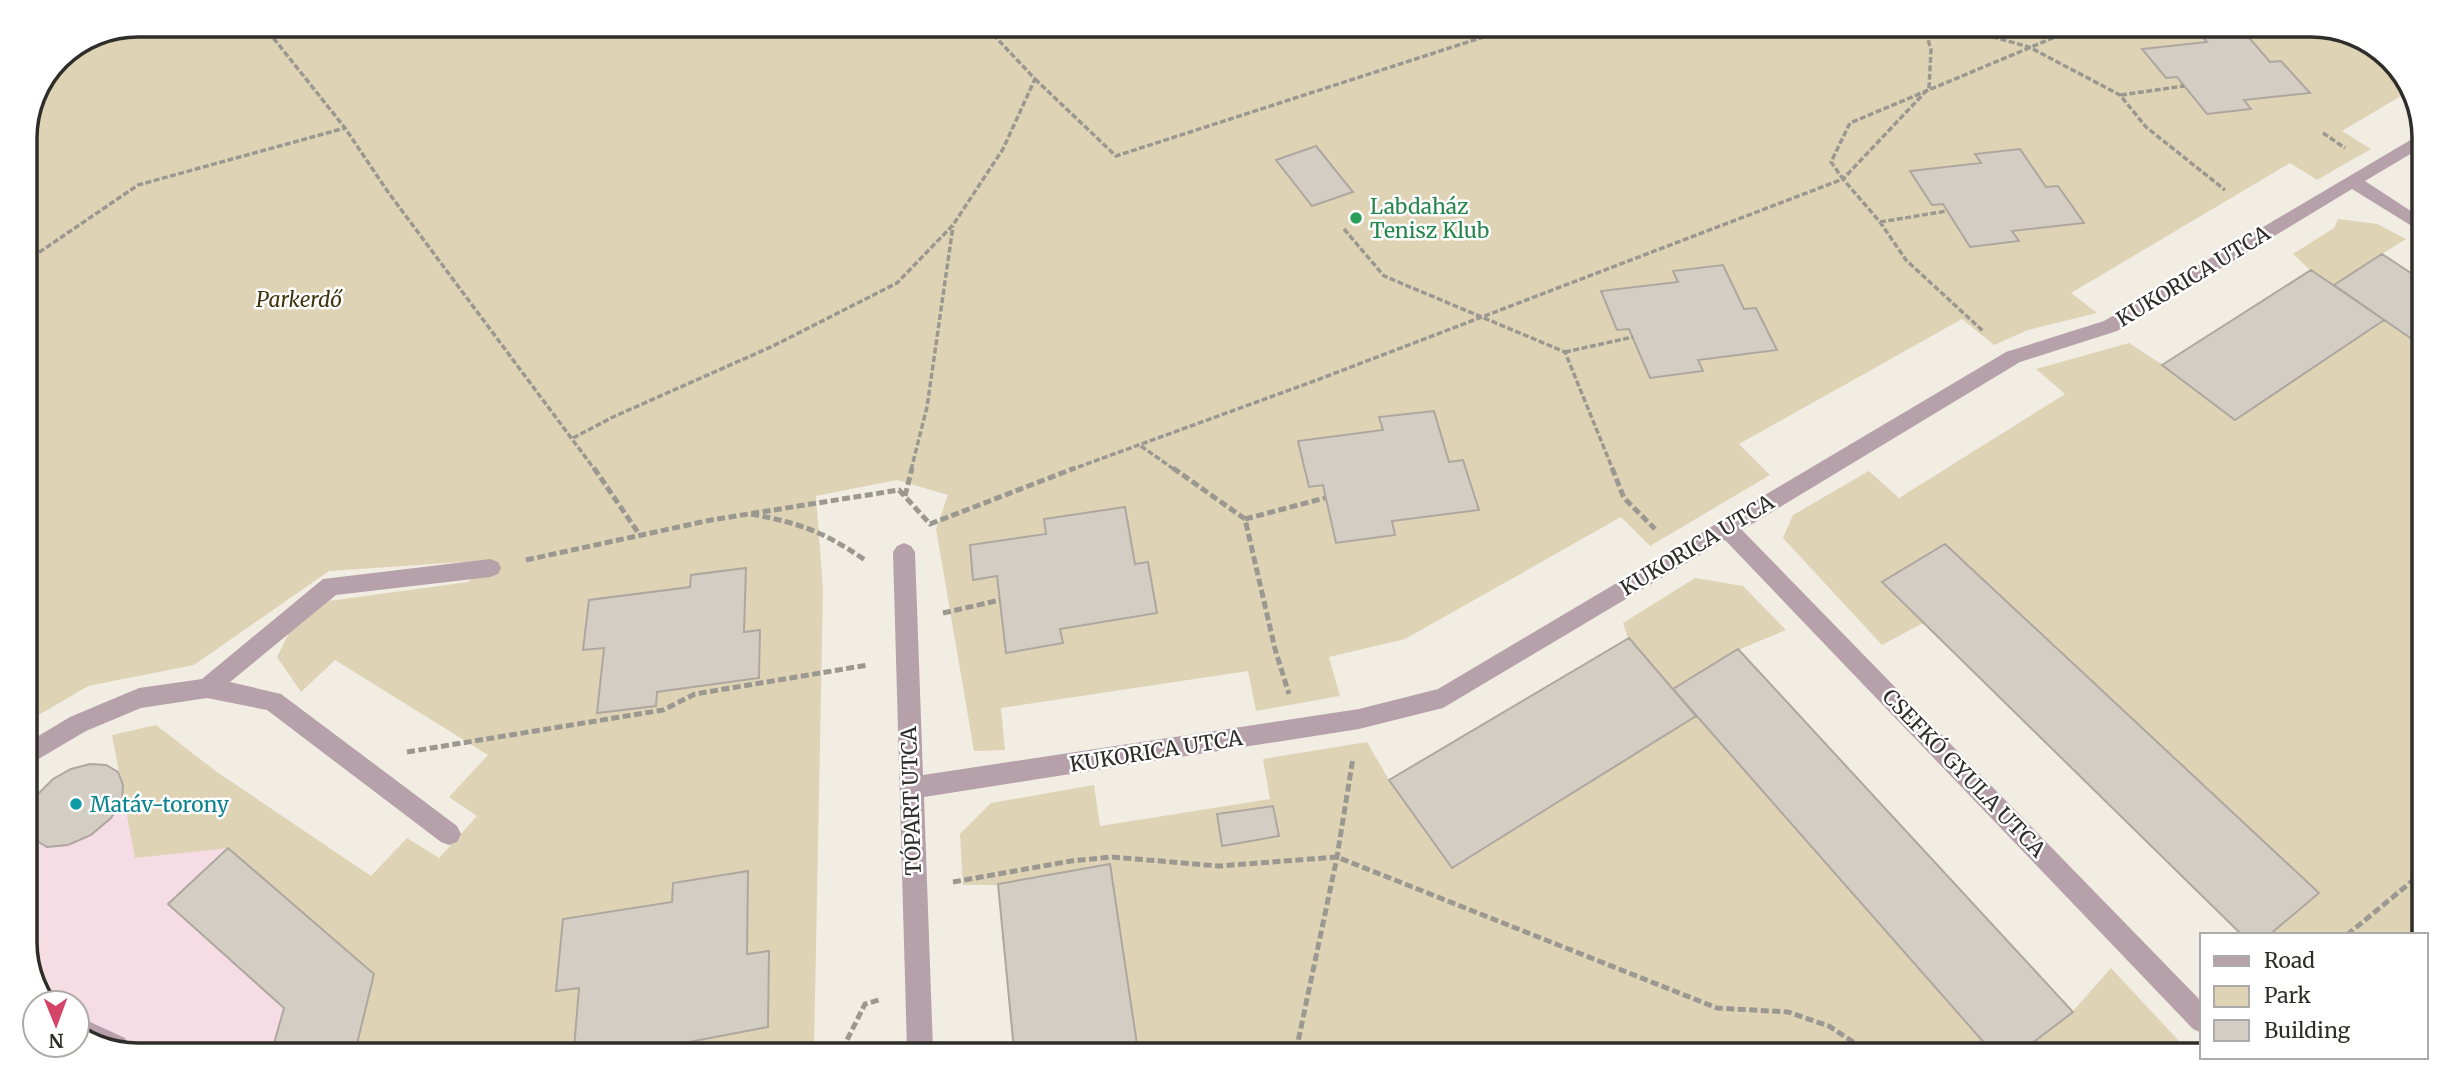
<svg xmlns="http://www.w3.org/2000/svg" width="2449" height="1080" font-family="Merriweather,serif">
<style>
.commercial{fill:#f5dce5}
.green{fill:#dfd3b5}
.building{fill:#d4cdc4;stroke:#aea79f;stroke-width:2}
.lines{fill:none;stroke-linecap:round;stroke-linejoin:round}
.path-far1{stroke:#9b9891;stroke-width:3.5;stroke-dasharray:6 2.5;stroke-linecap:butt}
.path{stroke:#9b9891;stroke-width:5;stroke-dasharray:8 3.5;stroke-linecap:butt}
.lane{fill:#b6a1ab;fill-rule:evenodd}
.street{fill:#b6a1ab;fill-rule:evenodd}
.leisure-dot{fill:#2e9e5b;stroke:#fff;stroke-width:2.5}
.culture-dot{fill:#0f9aa8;stroke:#fff;stroke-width:2.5}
.labels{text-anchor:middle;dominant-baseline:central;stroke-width:5;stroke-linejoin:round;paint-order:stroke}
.leisure-label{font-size:21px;fill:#27864d;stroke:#fff;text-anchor:start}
.street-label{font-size:21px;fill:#2f2d29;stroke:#fff}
.park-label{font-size:21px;font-style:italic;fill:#42330d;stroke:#fff}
.culture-label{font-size:21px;fill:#0d838f;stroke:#fff;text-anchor:start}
.rim{fill:none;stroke:#2f2d29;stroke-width:3.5}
</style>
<rect width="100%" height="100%" fill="#f1ede3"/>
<path class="commercial" d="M90,764L106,765L118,772L123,785L122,799L228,848L374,974L356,1048L94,1047L77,1033V1003H43L25,950V842L32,838L27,825L71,769Z"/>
<path class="green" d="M137,25L2355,33L2405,74L2411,90L2342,131L2371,149L2317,180L2290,163L2071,293L2097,313L2028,330L1994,345L1962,319L1739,444L1770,475L1650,546L1621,517L1405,639L1329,657L1340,696L1256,711L1248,671L1001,708L1005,750L974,751L936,529L948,495L897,480L816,496L823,590L814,1050L356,1048L374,974L229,848L135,858L112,735L156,725L217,772L371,876L407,838L439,858L477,816L449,797L488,755L335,660L301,692L277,657L293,625L329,601L468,582L492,560L329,571L194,665L88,686L25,723V130L58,57Z
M2338,219L2377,224L2406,239L2382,254L2423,281L2416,935H2242L1923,623L1882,645L1783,538L1793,515L1869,471L1899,498L2065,394L2036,369L2129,343L2163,365L2310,270L2293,254L2334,228Z
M1695,578L1743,586L1786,630L1738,650L2073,1011L2111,968L2192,1055L1014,1050L998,885H963L960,834L991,803L1094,785L1100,826L1270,799L1263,759L1367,742L1389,780L1628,638L1623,623Z"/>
<path class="building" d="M2199,33H2245L2270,62L2281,61L2310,93L2244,100L2251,109L2207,114L2177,77L2166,78L2142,49L2207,42Z
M1316,146L1353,192L1312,206L1276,160Z
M2020,149L2046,187L2058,186L2084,223L2012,231L2019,241L1970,247L1943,204L1932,205L1910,171L1981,163L1975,154Z
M2382,254L2423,281L2422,346L2334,285Z
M1723,265L1744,309L1756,308L1777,350L1698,360L1703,371L1650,378L1629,329L1617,330L1601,291L1678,282L1673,271Z
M2311,270L2384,320L2235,420L2162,365Z
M1434,411L1449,462L1463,460L1479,510L1392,521L1395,535L1336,543L1323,485L1309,487L1298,441L1383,430L1379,417Z
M1125,507L1135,564L1148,562L1157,613L1060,629L1063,643L1006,653L997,576L973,580L970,545L1046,534L1044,519Z
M1945,544L2319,893L2269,935H2242L1882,582Z
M746,568L744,632L760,630L759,678L657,692L656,706L597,713L604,648L583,650L589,600L690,587L691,575Z
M1629,638L1696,716L1452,868L1389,780Z
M1738,649L2073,1012L2018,1054H1994L1673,689Z
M90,764L106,765L118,772L123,785L122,799L111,818L91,835L68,845L47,847L32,838L27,825L29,810L38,794L53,779L71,769Z
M1273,806L1279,836L1222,846L1217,814Z
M228,848L374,974L356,1048L273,1047L284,1008L168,904Z
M1110,864L1138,1051L1014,1050L998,884Z
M748,871L747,954L769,951L768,1027L652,1049H574L579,988L556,991L563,919L672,902L673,883Z"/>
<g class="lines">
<path class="path-far1" d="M263,25L345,128L388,192L595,470
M1926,32L1931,50L1929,88L1843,179L1880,222L1906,260L1984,332
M1976,32L2029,47L2120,95L2146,127L2225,190
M1035,79L1116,156L1505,30
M2121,95L2184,86
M2323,133L2345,148
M1880,222L1947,211
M1344,229L1384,276L1565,352L1613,470
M25,262L138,185L345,128
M1565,352L1633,337
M573,438L613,417L773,346L897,283L953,225L1003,149L1035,79L987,28
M1141,446L1175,470
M911,470L927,407L953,226
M1070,470L1317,380L1843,179L1831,162L1850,123L2067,32"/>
<path class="path" d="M594,468L639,534
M1173,468L1245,519L1275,649L1289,694
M1612,468L1624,498L1655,529
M905,496L912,468
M751,514C800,523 824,532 865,560
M1245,519L1325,498
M526,560L711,520L899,490L930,524L1075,468
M943,613L1000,600
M407,752L663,710L695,694L868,665
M953,882L1071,861L1112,857L1219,866L1337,857L1717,1008L1788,1012L1829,1026L1871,1054
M2347,935L2417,877
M842,1050L865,1004L879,1000
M1296,1051L1337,857L1353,758"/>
<path class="lane" d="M490,559L498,562L501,568L498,574L490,577L336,595L230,682L281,694L457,826L461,834L457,842L449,845L441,842L267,710L207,698L141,708L86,731L25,767V744L70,717L139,688L202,679L323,579Z
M77,1016L125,1038L129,1047H94L77,1033Z"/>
<path class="street" d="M2424,132V146L2365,181L2423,219V233L2352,189L2117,331L2020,362L1742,530L2202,1002V1033L2193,1029L1725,540L1443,708L1359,729L924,797L933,1050H907L893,552L897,546L904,543L911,546L915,552L923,775L1359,709L1438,689L2006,352L2104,321Z"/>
</g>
<circle class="leisure-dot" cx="1356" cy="218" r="7"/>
<circle class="culture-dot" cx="76" cy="804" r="7"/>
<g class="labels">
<g class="leisure-label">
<text x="1370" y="206">Labdaház<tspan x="1370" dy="24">Tenisz Klub</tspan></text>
</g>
<g class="street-label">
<text transform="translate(2193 276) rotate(-31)">KUKORICA UTCA</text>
<text transform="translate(1697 545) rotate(-31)">KUKORICA UTCA</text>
<text transform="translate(1156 751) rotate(-9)">KUKORICA UTCA</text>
<text transform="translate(1964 773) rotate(46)">CSEFKÓ GYULA UTCA</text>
<text transform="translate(911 801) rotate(-92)">TÓPART UTCA</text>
</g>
<g class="park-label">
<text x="299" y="299">Parkerdő</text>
</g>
<g class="culture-label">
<text x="90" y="804">Matáv-torony</text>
</g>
</g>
<path d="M0 0H2449V1080H0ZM138 37H2311A101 101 0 0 1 2412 138V942A101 101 0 0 1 2311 1043H138A101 101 0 0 1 37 942V138A101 101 0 0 1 138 37Z" fill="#fff" fill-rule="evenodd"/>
<path class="rim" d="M138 37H2311A101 101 0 0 1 2412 138V942A101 101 0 0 1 2311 1043H138A101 101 0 0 1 37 942V138A101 101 0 0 1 138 37Z"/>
<rect x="2200" y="933" width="228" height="126" fill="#ffffff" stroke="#acaba9" stroke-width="2"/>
<rect x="2214" y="956" width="35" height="10" fill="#b6a1ab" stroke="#acaba9" stroke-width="2"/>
<text x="2264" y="968" font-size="21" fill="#2f2d29">Road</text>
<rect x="2214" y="986" width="35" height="21" fill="#dfd3b5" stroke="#acaba9" stroke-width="2"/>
<text x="2264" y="1003" font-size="21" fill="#2f2d29">Park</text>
<rect x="2214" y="1020" width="35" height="21" fill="#d4cdc4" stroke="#acaba9" stroke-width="2"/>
<text x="2264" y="1038" font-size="21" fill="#2f2d29">Building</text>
<g transform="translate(56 1024) rotate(179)"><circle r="33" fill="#ffffff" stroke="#acaba9" stroke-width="2"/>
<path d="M0-5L12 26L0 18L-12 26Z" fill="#d34467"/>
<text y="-10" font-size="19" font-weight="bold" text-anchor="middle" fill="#2f2d29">N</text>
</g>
</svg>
